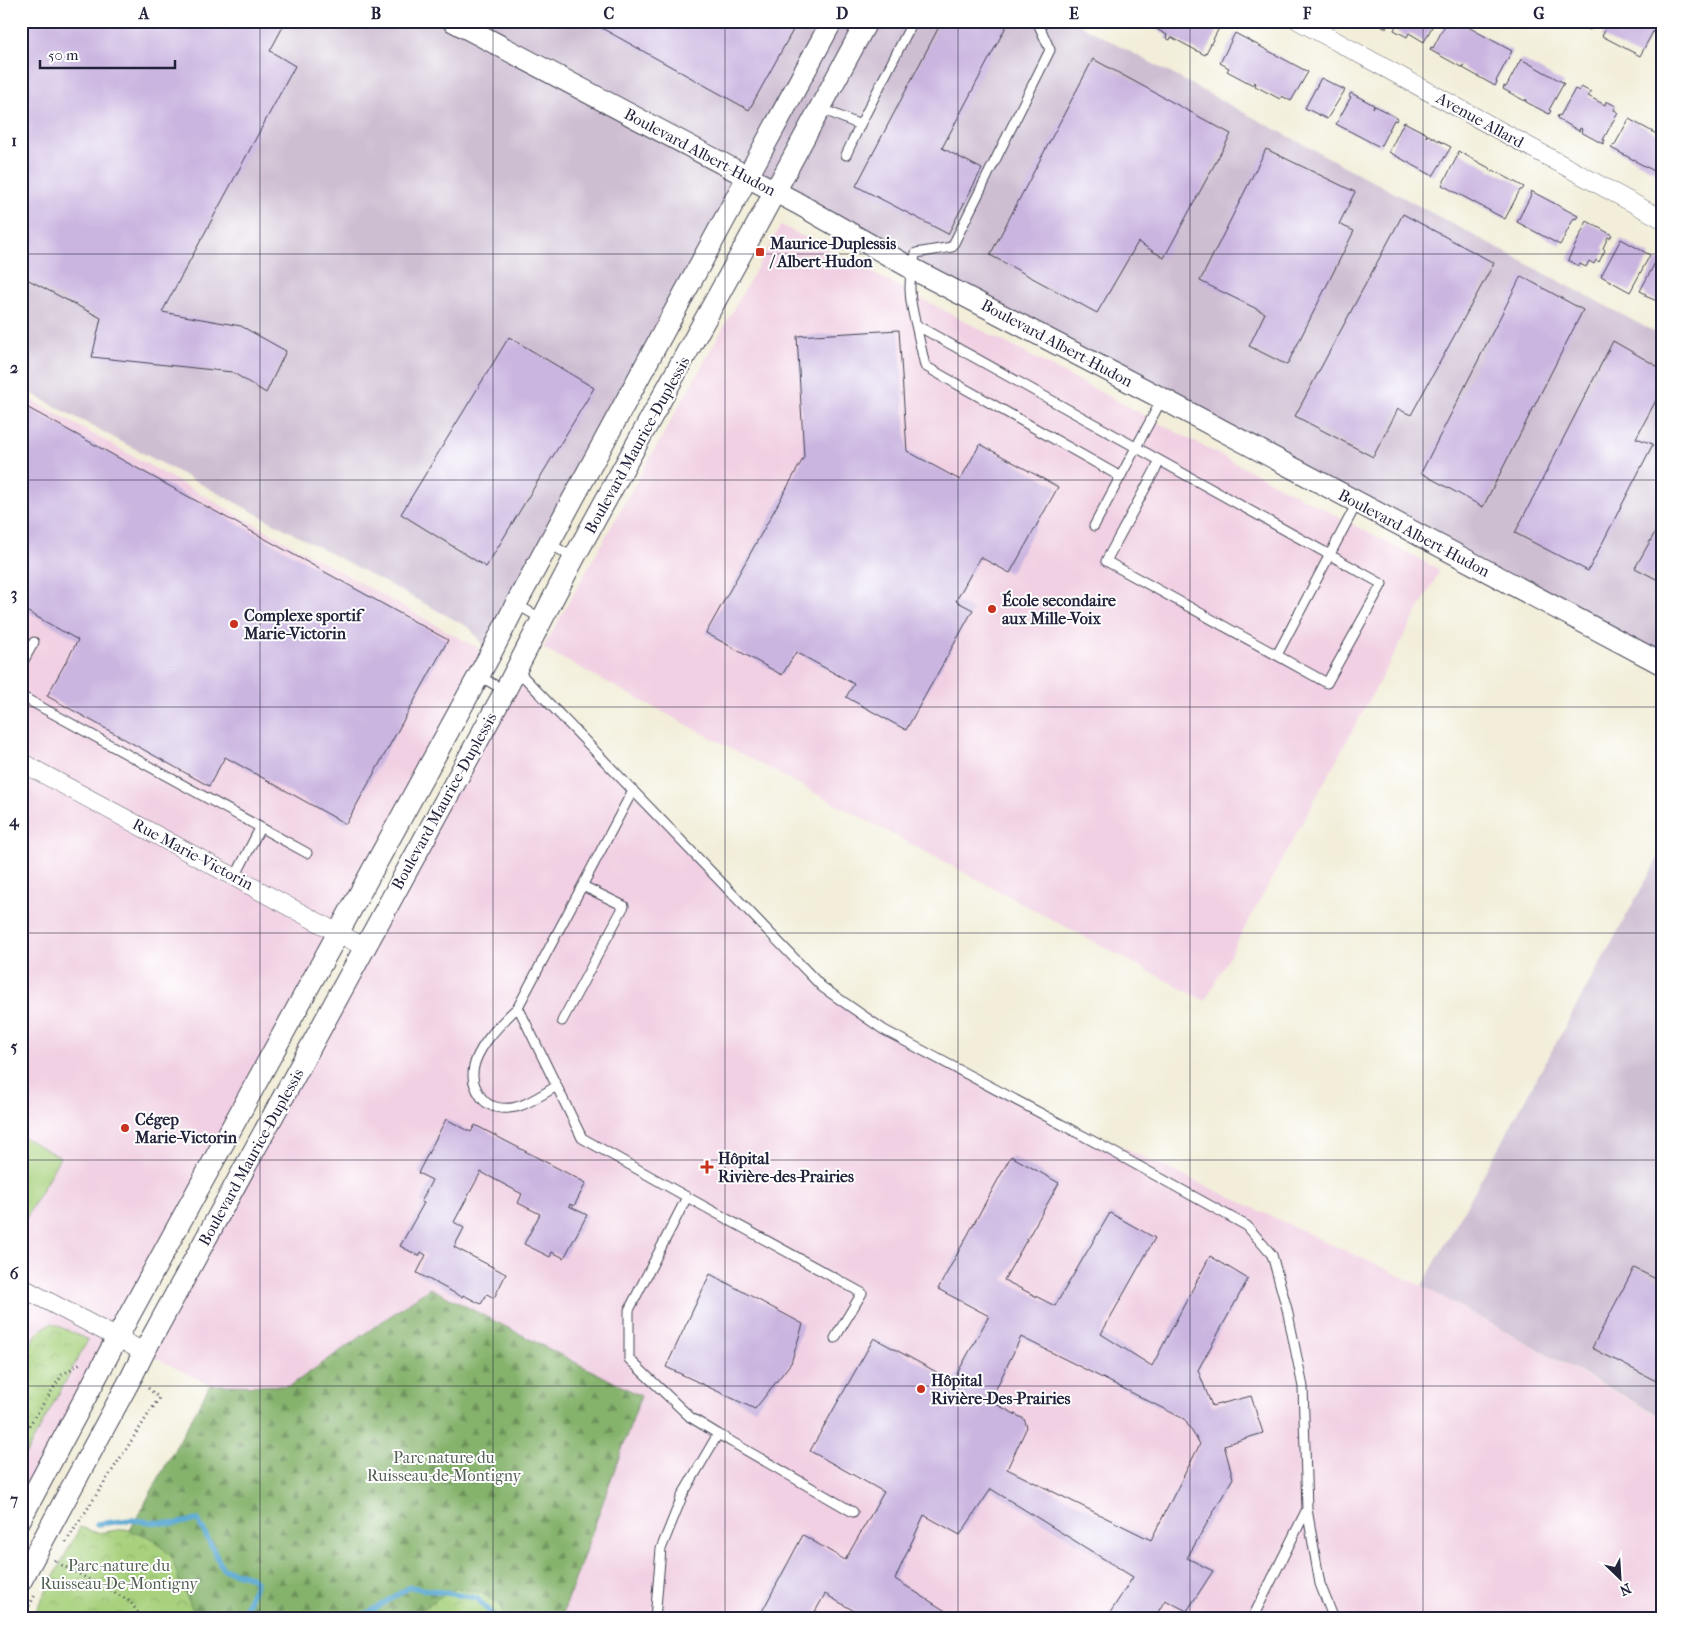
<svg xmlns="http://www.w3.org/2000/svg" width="1683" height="1640" font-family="'IM FELL French Canon',serif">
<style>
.built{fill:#f1d0e3}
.industrial{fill:#cebed1}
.forest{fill:url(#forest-firs);stroke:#546a54}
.park{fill:url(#park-crowns);stroke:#647a5c}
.garden{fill:#a7d17d;stroke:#647a5c}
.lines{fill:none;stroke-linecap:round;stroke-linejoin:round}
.stream{stroke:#58a8d3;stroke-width:5.5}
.building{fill:#cab5e0;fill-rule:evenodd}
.service-casing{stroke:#414153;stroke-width:11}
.minor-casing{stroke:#414153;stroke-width:19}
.tertiary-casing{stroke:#414153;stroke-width:23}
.path{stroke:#414153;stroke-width:3;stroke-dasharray:1 4;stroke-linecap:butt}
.service{stroke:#fff;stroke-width:9}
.minor{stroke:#fff;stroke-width:18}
.tertiary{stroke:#fff;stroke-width:21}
.grid{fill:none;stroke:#22223b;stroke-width:1;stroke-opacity:0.55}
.poi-dot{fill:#c8321e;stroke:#fff;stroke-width:2}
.labels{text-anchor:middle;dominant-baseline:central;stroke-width:4;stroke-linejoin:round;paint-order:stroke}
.street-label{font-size:16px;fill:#22223b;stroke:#fff}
.poi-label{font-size:16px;font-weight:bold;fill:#22223b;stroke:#fff;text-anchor:start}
.park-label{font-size:16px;fill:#515f52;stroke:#fff}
.neatline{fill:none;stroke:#22223b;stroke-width:2}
.grid-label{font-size:16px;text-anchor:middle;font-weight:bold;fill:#22223b}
</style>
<defs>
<pattern id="forest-firs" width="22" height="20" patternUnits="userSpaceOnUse" patternTransform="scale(1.25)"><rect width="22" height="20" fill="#85b36c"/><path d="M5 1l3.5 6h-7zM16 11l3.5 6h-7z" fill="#6c915a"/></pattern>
<pattern id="park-crowns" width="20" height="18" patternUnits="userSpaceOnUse" patternTransform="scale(1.25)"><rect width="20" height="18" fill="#a7d17d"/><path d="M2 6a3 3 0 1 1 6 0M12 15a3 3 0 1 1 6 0" fill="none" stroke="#8fb36d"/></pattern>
</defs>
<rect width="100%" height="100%" fill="#fff"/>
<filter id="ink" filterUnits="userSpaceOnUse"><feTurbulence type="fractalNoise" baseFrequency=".02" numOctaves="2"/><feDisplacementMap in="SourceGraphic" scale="10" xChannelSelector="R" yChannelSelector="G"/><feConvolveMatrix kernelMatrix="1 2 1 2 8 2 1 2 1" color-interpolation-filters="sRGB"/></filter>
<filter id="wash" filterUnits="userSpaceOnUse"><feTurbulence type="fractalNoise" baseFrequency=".0096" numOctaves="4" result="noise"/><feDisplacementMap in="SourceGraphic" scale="20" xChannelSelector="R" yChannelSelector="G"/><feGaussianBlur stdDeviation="1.12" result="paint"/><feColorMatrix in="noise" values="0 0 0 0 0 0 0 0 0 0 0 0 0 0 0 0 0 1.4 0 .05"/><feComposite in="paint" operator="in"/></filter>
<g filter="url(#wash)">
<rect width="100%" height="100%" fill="#f2eed9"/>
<path class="built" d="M781,225L1440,570L1205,1001L543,648Z
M21,394L490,655L21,1507Z
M517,669L822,987L983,1083L1422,1286L1662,1418V1619H561L641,1396L430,1288L290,1386L210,1385L144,1352Z"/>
<path class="industrial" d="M21,21H1073L1662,336V663L749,177L490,655L470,628L21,388Z
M1662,851V1417L1422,1286Z"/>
<path class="forest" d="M430,1288L641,1396L561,1619H81L210,1385L290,1386Z"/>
<path class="park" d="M52,1323L88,1340L21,1463V1363L35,1336L43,1328Z
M80,1527L97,1533L125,1529L152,1538L171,1556L179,1580L197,1619H31Z
M457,1588L481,1593L500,1605L503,1619H408L440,1597Z"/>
<path class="garden" d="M21,1136L60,1157L21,1227Z"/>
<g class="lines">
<path class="stream" d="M97,1524L131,1520L173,1524L198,1520L223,1569L253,1578L256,1582L242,1619
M358,1619L410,1587L477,1598L496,1619"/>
</g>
<g id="blocks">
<path class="building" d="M21,21H286L270,51L295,66L162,312L241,326L286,351L266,393L232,372L92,357L101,318L21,276Z
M589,21H798L749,110Z
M942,21H1009L942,148L982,169L948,234L856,186Z
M1142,21H1218L1223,24L1221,27L1220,26L1205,55L1171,37L1170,40L1166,38L1167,35Z
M1374,21H1388L1386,24L1387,25L1386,28Z
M1398,21H1435L1424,42L1409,33L1407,37L1394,30Z
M1447,21H1457L1512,51L1496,81L1497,82L1495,86L1463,68L1464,65L1461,67L1430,50L1431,47L1433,48Z
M1574,21H1594L1590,30Z
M1610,21H1652L1659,25L1657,29L1655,28L1640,56L1602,36Z
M1235,33L1308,72L1291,101L1282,96L1280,99L1255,86L1256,83L1254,82L1253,85L1227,71L1229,68L1220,63Z
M1093,59L1231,134L1164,258L1138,242L1097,313L990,255Z
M1521,59L1564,83L1549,110L1551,111L1549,114L1526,102V99L1525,101L1503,89L1504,86L1506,87Z
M1321,78L1345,90L1327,119L1305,108Z
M1581,87L1591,92L1588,96L1605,105L1606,101L1616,106L1614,110L1618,112L1603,140H1605L1603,144L1581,132L1582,129L1580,128L1579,131L1557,118L1558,115L1560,116L1575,89L1579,91Z
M1351,93L1374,105L1373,108L1375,106L1397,118L1396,121L1394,120L1380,147L1336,124L1351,97L1349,96Z
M1629,119L1662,137V162L1658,173L1635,161L1636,160L1634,159V160L1611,148L1613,145L1614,146Z
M1404,122L1427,134L1426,137L1428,135L1451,147L1433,176L1389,152Z
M1266,149L1355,192L1339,224L1354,231L1287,365L1249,346L1265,313L1200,281Z
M1458,151L1491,169L1489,170L1492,172L1493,170L1524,187L1522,190H1520L1505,219L1442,185L1458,155L1457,154Z
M1531,191L1578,216L1576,219L1574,218L1560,245L1517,222L1531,195L1530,194Z
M1403,214L1494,263L1411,415L1398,409L1373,457L1295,416Z
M1587,221L1612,235L1610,238L1608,237L1603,248L1605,250L1599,262L1596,260L1594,264L1589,261L1586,267L1580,264L1579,266L1568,260Z
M1621,239L1650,255L1630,292L1601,276Z
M1657,259L1662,261V303L1645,296L1646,294L1640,291Z
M1521,276L1583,310L1483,507L1421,473Z
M899,330L907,451L960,480L980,444L1058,487L1010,573L980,557L956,601L973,610L906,730L846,697L854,684L796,652L782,675L706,633L804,457L797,336Z
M509,337L594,388L486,567L401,514Z
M1613,341L1662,369V389L1636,438L1653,444L1588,571L1515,533Z
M21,404L448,640L346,824L225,757L209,786L47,696L78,640L21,608Z
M1662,520V582L1635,568Z
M446,1119L471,1132L475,1125L586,1183L574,1206L570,1204L569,1206L587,1215L564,1258L552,1252L550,1257L524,1244L540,1214L518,1203L522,1194L481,1172L454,1222L464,1228L454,1247L506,1274L494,1298L487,1294L481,1304L463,1295L462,1297L417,1273L426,1255L421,1252L419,1256L400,1246L424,1203L421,1202L432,1180L418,1173Z
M1011,1156L1059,1183L1004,1280L1055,1306L1110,1213L1155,1238L1101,1334L1152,1366L1210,1256L1248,1279L1198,1370L1212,1406L1251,1396L1263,1433L1224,1445L1233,1478L1187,1558L1213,1571L1187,1611L1165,1600L1154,1619H1106L1133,1577L991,1489L960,1535L924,1515L895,1579L958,1619H868L825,1594L811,1619H758L803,1535L845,1560L884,1492L810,1451L874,1338L953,1381L989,1316L938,1289ZM1021,1337L1184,1419L1200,1444L1151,1540L1007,1469L1027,1427L1024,1419L990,1401Z
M1634,1268L1662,1282V1384L1592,1348Z
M710,1274L803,1324L791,1363L755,1409L666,1367Z"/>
</g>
</g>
<g filter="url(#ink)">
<use href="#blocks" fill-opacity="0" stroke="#414153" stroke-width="1"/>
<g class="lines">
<defs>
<path id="service" d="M820,108L860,125L913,21
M846,155L860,125
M916,325C909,299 907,280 916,253L952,247L1050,50L1037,21
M1121,477L925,366L916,325L1382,584L1327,683L1106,561L1160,461
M1094,526L1162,399
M550,544L574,558
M516,604L542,619
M1277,655L1357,503
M21,665L34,642
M517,670L822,987L884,1030L1106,1148L1247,1226L1272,1255L1287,1309L1303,1387L1307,1509L1320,1584L1334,1619
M478,675L505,691
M21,696L307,853
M633,790L518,1007L582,1138L687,1197L629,1310V1359L690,1417L718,1434L683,1494L661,1549L655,1619
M235,877L260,828
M518,1007C501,1023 472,1051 473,1076C473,1084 477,1091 481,1097C488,1108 504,1110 516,1107C527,1105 546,1092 557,1086
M562,1021L624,906L583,886
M687,1197L862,1293L835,1338
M718,1434L853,1512
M1252,1619L1307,1509"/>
<path id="minor" d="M1299,21L1662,219
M21,762L364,947
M21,1287L144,1352"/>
<path id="tertiary" d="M453,21L797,203L911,268L1163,399L1662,664
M21,1518L131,1312L490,655L516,604L832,21
M21,1581L132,1376L144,1352L505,691L574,558L758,223L867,21"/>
</defs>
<use href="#service" class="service-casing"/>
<use href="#minor" class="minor-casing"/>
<use href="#tertiary" class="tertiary-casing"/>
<path class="path" d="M21,1438L62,1375L82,1362
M66,1542L159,1398L148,1388
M55,1560L54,1561L130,1601L142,1619
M22,1619L35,1595"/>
<use href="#service" class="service"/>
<use href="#minor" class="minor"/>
<use href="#tertiary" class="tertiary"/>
</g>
</g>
<path class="grid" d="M260,21V1619M493,21V1619M725,21V1619M958,21V1619M1190,21V1619M1423,21V1619M21,254H1662M21,480H1662M21,707H1662M21,933H1662M21,1160H1662M21,1386H1662"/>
<g class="poi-dot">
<rect x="755" y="247" width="10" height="10" rx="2.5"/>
<circle cx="992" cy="609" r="5"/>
<circle cx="234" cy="624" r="5"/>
<circle cx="125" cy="1128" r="5"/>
<path d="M704.5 1159.5h5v5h5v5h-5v5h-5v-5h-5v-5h5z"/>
<circle cx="921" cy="1389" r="5"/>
</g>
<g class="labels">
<g class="street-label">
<text transform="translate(1480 120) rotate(29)">Avenue Allard</text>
<text transform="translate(700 152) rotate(28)">Boulevard Albert-Hudon</text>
<text transform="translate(1057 343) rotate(28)">Boulevard Albert-Hudon</text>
<text transform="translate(637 445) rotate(-61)">Boulevard Maurice-Duplessis</text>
<text transform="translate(1414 533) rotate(28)">Boulevard Albert-Hudon</text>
<text transform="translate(444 801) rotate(-61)">Boulevard Maurice-Duplessis</text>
<text transform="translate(193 854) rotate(28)">Rue Marie-Victorin</text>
<text transform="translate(251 1157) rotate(-61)">Boulevard Maurice-Duplessis</text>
</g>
<g class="poi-label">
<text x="770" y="243">Maurice-Duplessis<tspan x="770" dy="18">/ Albert-Hudon</tspan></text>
<text x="1002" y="600">École secondaire<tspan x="1002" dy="18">aux Mille-Voix</tspan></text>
<text x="244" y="615">Complexe sportif<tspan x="244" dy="18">Marie-Victorin</tspan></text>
<text x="135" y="1119">Cégep<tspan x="135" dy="18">Marie-Victorin</tspan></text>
<text x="718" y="1158">Hôpital<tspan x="718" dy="18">Rivière-des-Prairies</tspan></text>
<text x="931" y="1380">Hôpital<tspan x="931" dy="18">Rivière-Des-Prairies</tspan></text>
</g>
<g class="park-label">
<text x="444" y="1457">Parc nature du<tspan x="444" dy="18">Ruisseau-de-Montigny</tspan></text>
<text x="119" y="1565">Parc-nature du<tspan x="119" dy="18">Ruisseau-De-Montigny</tspan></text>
</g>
</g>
<rect width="1683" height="1640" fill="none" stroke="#fff" stroke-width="55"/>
<g transform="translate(1620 1578) rotate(155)" stroke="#ffffff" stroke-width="4" paint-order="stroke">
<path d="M0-4L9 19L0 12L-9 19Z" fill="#22223b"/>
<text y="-8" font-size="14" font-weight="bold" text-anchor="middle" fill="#22223b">N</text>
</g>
<path d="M40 60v8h135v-8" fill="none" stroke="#22223b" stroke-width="2.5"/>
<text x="48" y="60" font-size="15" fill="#22223b" stroke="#ffffff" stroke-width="4" paint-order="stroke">50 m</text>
<rect x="28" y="28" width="1628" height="1584" class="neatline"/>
<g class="grid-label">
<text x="144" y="19">A</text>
<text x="376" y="19">B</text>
<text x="609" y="19">C</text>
<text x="842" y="19">D</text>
<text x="1074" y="19">E</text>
<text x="1307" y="19">F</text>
<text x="1539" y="19">G</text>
<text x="14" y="146">1</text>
<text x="14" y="373">2</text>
<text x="14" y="599">3</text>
<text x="14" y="826">4</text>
<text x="14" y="1052">5</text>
<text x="14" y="1279">6</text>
<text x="14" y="1505">7</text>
</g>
</svg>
